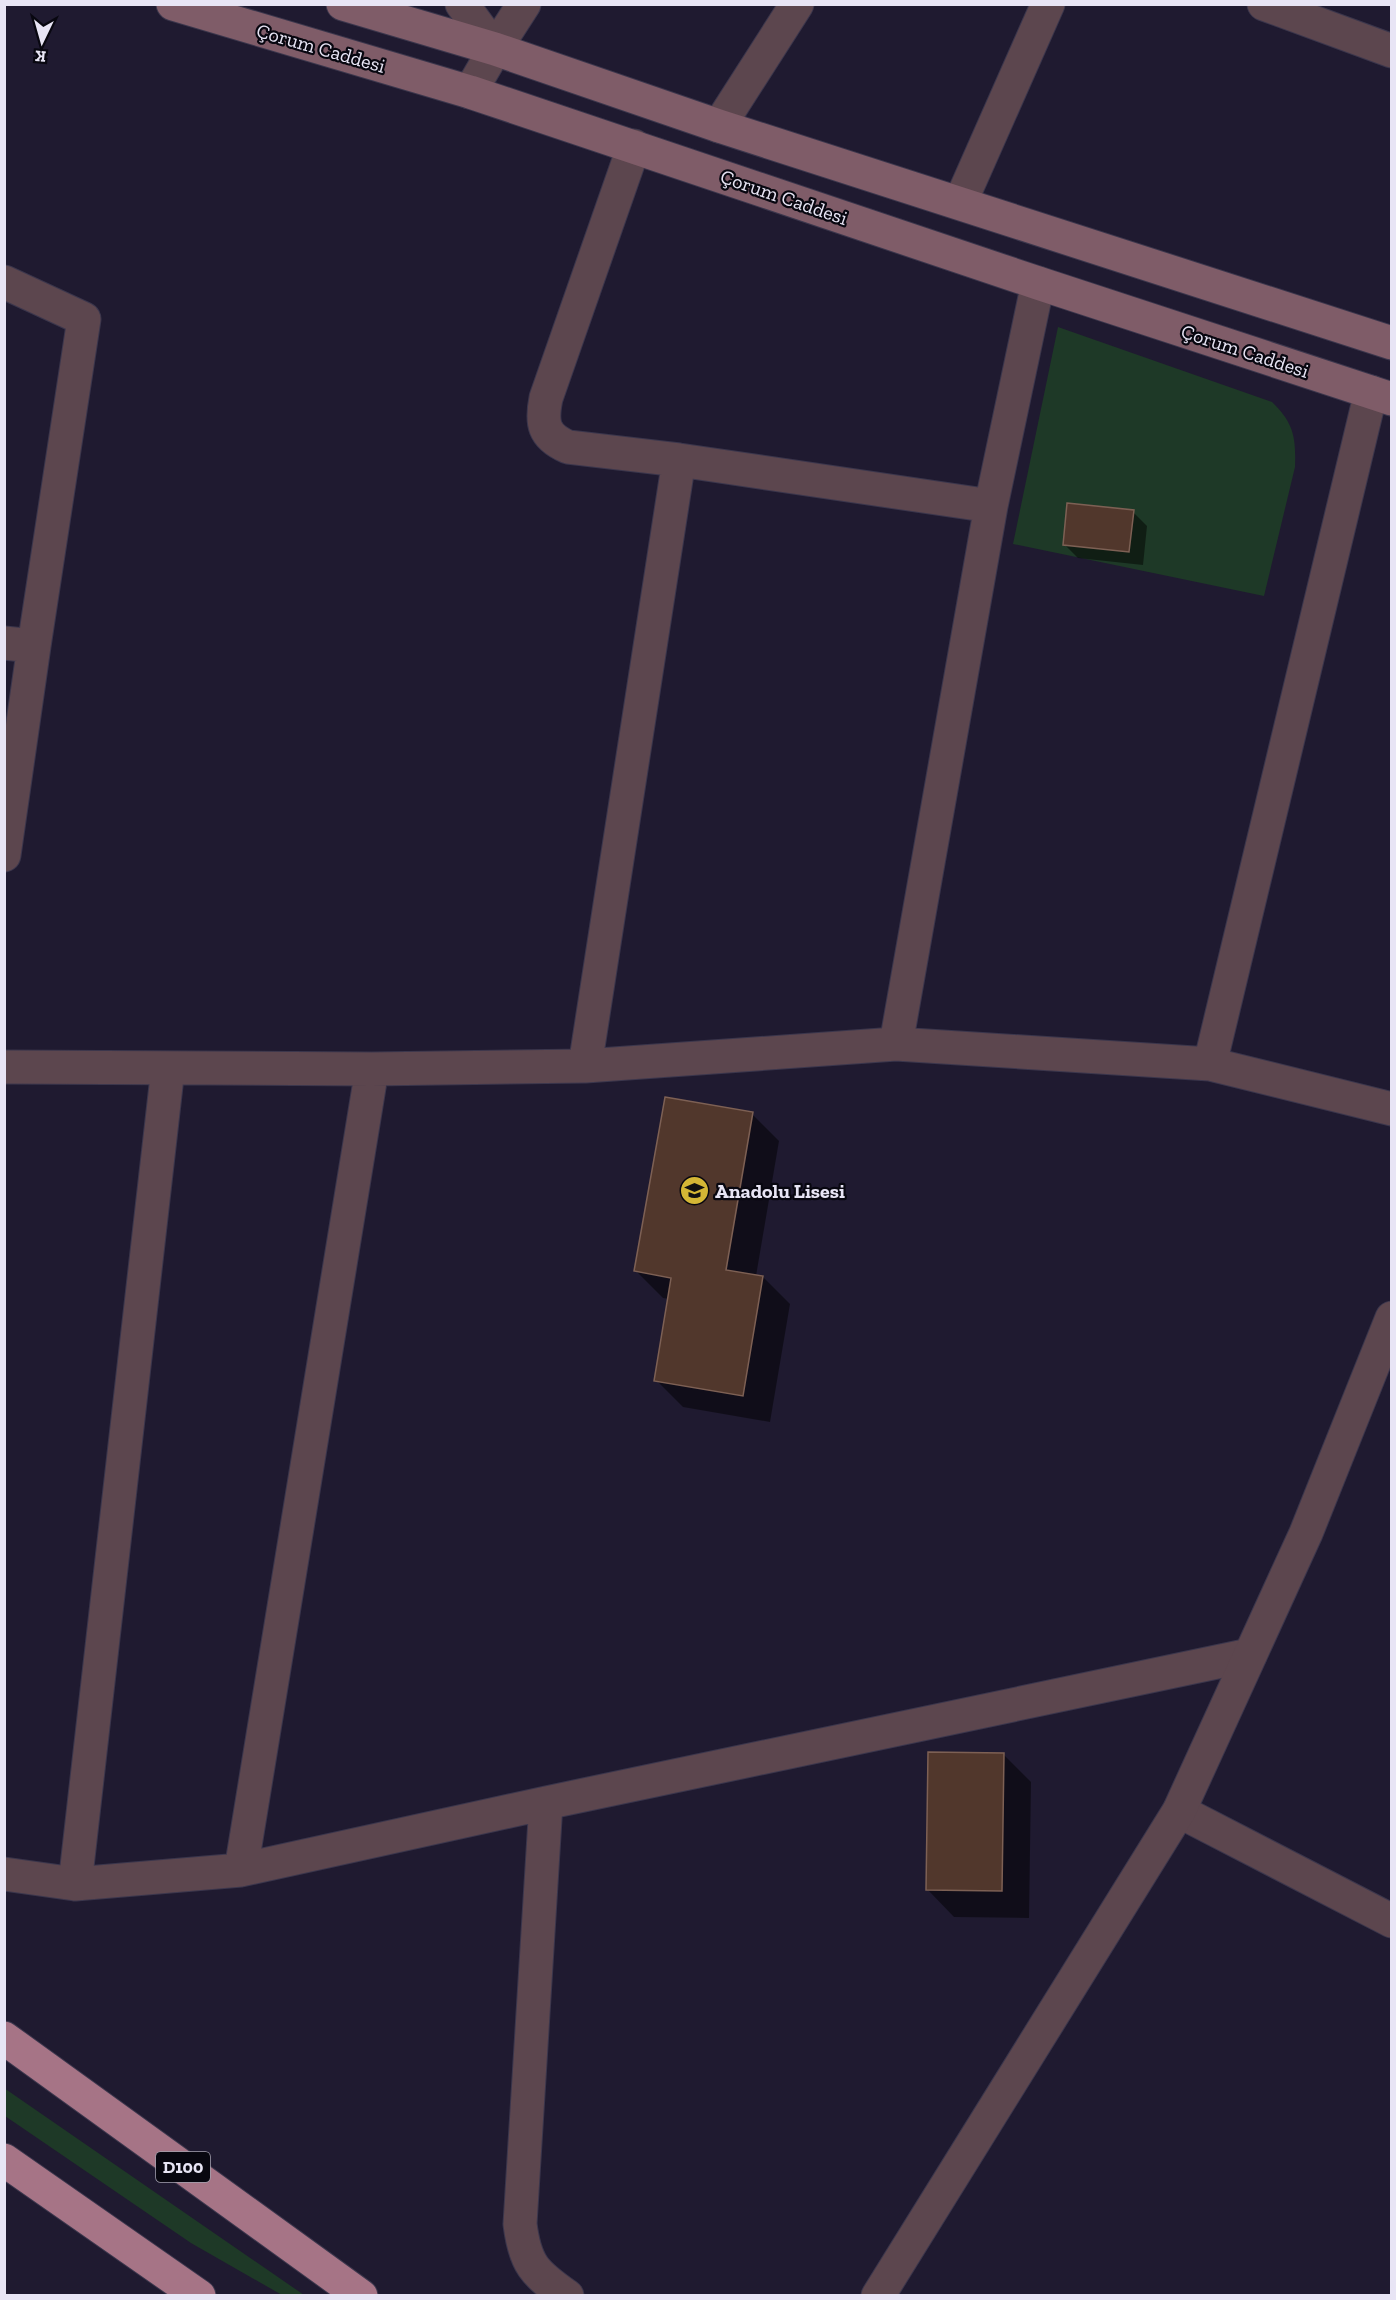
<svg xmlns="http://www.w3.org/2000/svg" width="1396" height="2300" font-family="'Zilla Slab',serif">
<style>
.green{fill:#1e3927}
.shadow{fill:#0007}
.building{fill:#51372c;stroke:#7d6054;stroke-width:1.5}
.lines{fill:none;stroke-linecap:round;stroke-linejoin:round}
.minor-casing{stroke:#3b364c;stroke-width:35}
.tertiary-casing{stroke:#3b364c;stroke-width:35}
.secondary-casing{stroke:#3b364c;stroke-width:35}
.trunk-casing{stroke:#3b364c;stroke-width:35}
.minor{stroke:#5c464e;stroke-width:33}
.tertiary{stroke:#5c464e;stroke-width:33}
.secondary{stroke:#7f5c68;stroke-width:33}
.trunk{stroke:#a67486;stroke-width:33}
.labels{text-anchor:middle;dominant-baseline:central;stroke-width:4.5;stroke-linejoin:round;paint-order:stroke}
.shield{fill:#080710;stroke:#a5a2b0;stroke-width:1.5}
.shield-label{font-size:18px;font-weight:bold;fill:#e8e5f5}
.street-label{font-size:20px;fill:#e8e5f5;stroke:#080710}
.poi-label{font-size:20px;font-weight:bold;fill:#e8e5f5;stroke:#080710;text-anchor:start}
</style>
<rect width="100%" height="100%" fill="#1f1a30"/>
<path class="green" d="M1058,327L1272,402C1294,423 1296,438 1295,467L1264,596L1013,544Z
M4,2088L304,2295H282L191,2243L5,2116Z"/>
<path class="shadow" d="M1133,512L1147,526L1143,565L1078,558L1064,544Z
M752,1114L779,1141L756,1276L763,1277L790,1304L770,1422L683,1407L656,1380L669,1299L663,1298L636,1271Z
M1004,1755L1031,1782L1029,1918L954,1917L927,1889Z"/>
<path class="building" d="M1067,503L1134,510L1129,552L1063,545Z
M665,1097L753,1112L726,1270L763,1276L743,1396L654,1381L671,1278L634,1271Z
M928,1752L1004,1753L1002,1891L926,1890Z"/>
<g class="lines">
<defs>
<path id="minor" d="M462,4L495,49
M1264,4L1392,51
M470,92L495,49L524,4
M719,126L797,4
M634,146L546,398C541,423 543,436 568,447L679,460L991,506
M960,203L1048,4
M4,282L84,319L34,646L4,855
M4,643L34,646
M896,1044L991,506L1038,283
M1210,1064L1371,392
M585,1066L679,460
M4,1067L372,1069L585,1066L896,1044L1210,1064L1392,1109
M546,1803L520,2224C525,2264 534,2273 567,2296
M1179,1811L1392,1921
M241,1870L372,1069
M4,1874L75,1884L241,1870L546,1803L1250,1655
M75,1884L168,1068"/>
<path id="tertiary" d="M878,2296L1179,1811L1306,1533L1392,1318"/>
<path id="secondary" d="M173,4L470,92L1038,283L1392,399
M343,4L495,49L719,126L1392,343"/>
<path id="trunk" d="M4,2038L361,2296
M4,2160L199,2296"/>
</defs>
<use href="#minor" class="minor-casing"/>
<use href="#tertiary" class="tertiary-casing"/>
<use href="#secondary" class="secondary-casing"/>
<use href="#trunk" class="trunk-casing"/>
<use href="#minor" class="minor"/>
<use href="#tertiary" class="tertiary"/>
<use href="#secondary" class="secondary"/>
<use href="#trunk" class="trunk"/>
</g>
<defs>
<symbol id="school-disc" viewBox="-11 -11 22 22"><circle r="9.5" fill="#d4b635" stroke="#080710"/><path d="M0-5L7-2L0 1L-7-2ZM-4 1L0 2.5L4 1V4Q0 6-4 4Z" fill="#111"/></symbol>
</defs>
<g fill-rule="evenodd">
<use href="#school-disc" x="678" y="1174" width="33" height="33"/>
</g>
<g class="labels">
<rect class="shield" x="156" y="2152" width="54" height="30" rx="4.5"/>
<g class="shield-label">
<text x="183" y="2167">D100</text>
</g>
<g class="street-label">
<text transform="translate(321 48) rotate(16)">Çorum Caddesi</text>
<text transform="translate(784 197) rotate(19)">Çorum Caddesi</text>
<text transform="translate(1245 351) rotate(18)">Çorum Caddesi</text>
</g>
<g class="poi-label">
<text x="715" y="1191">Anadolu Lisesi</text>
</g>
</g>
<rect width="1396" height="2300" fill="none" stroke="#e8e5f5" stroke-width="12"/>
<g transform="translate(42 42) rotate(185)" stroke="#080710" stroke-width="4.5" paint-order="stroke">
<path d="M0-4.5L10 22L0 15L-10 22Z" fill="#e8e5f5"/>
<text y="-9" font-size="16" font-weight="bold" text-anchor="middle" fill="#e8e5f5">K</text>
</g>
</svg>
